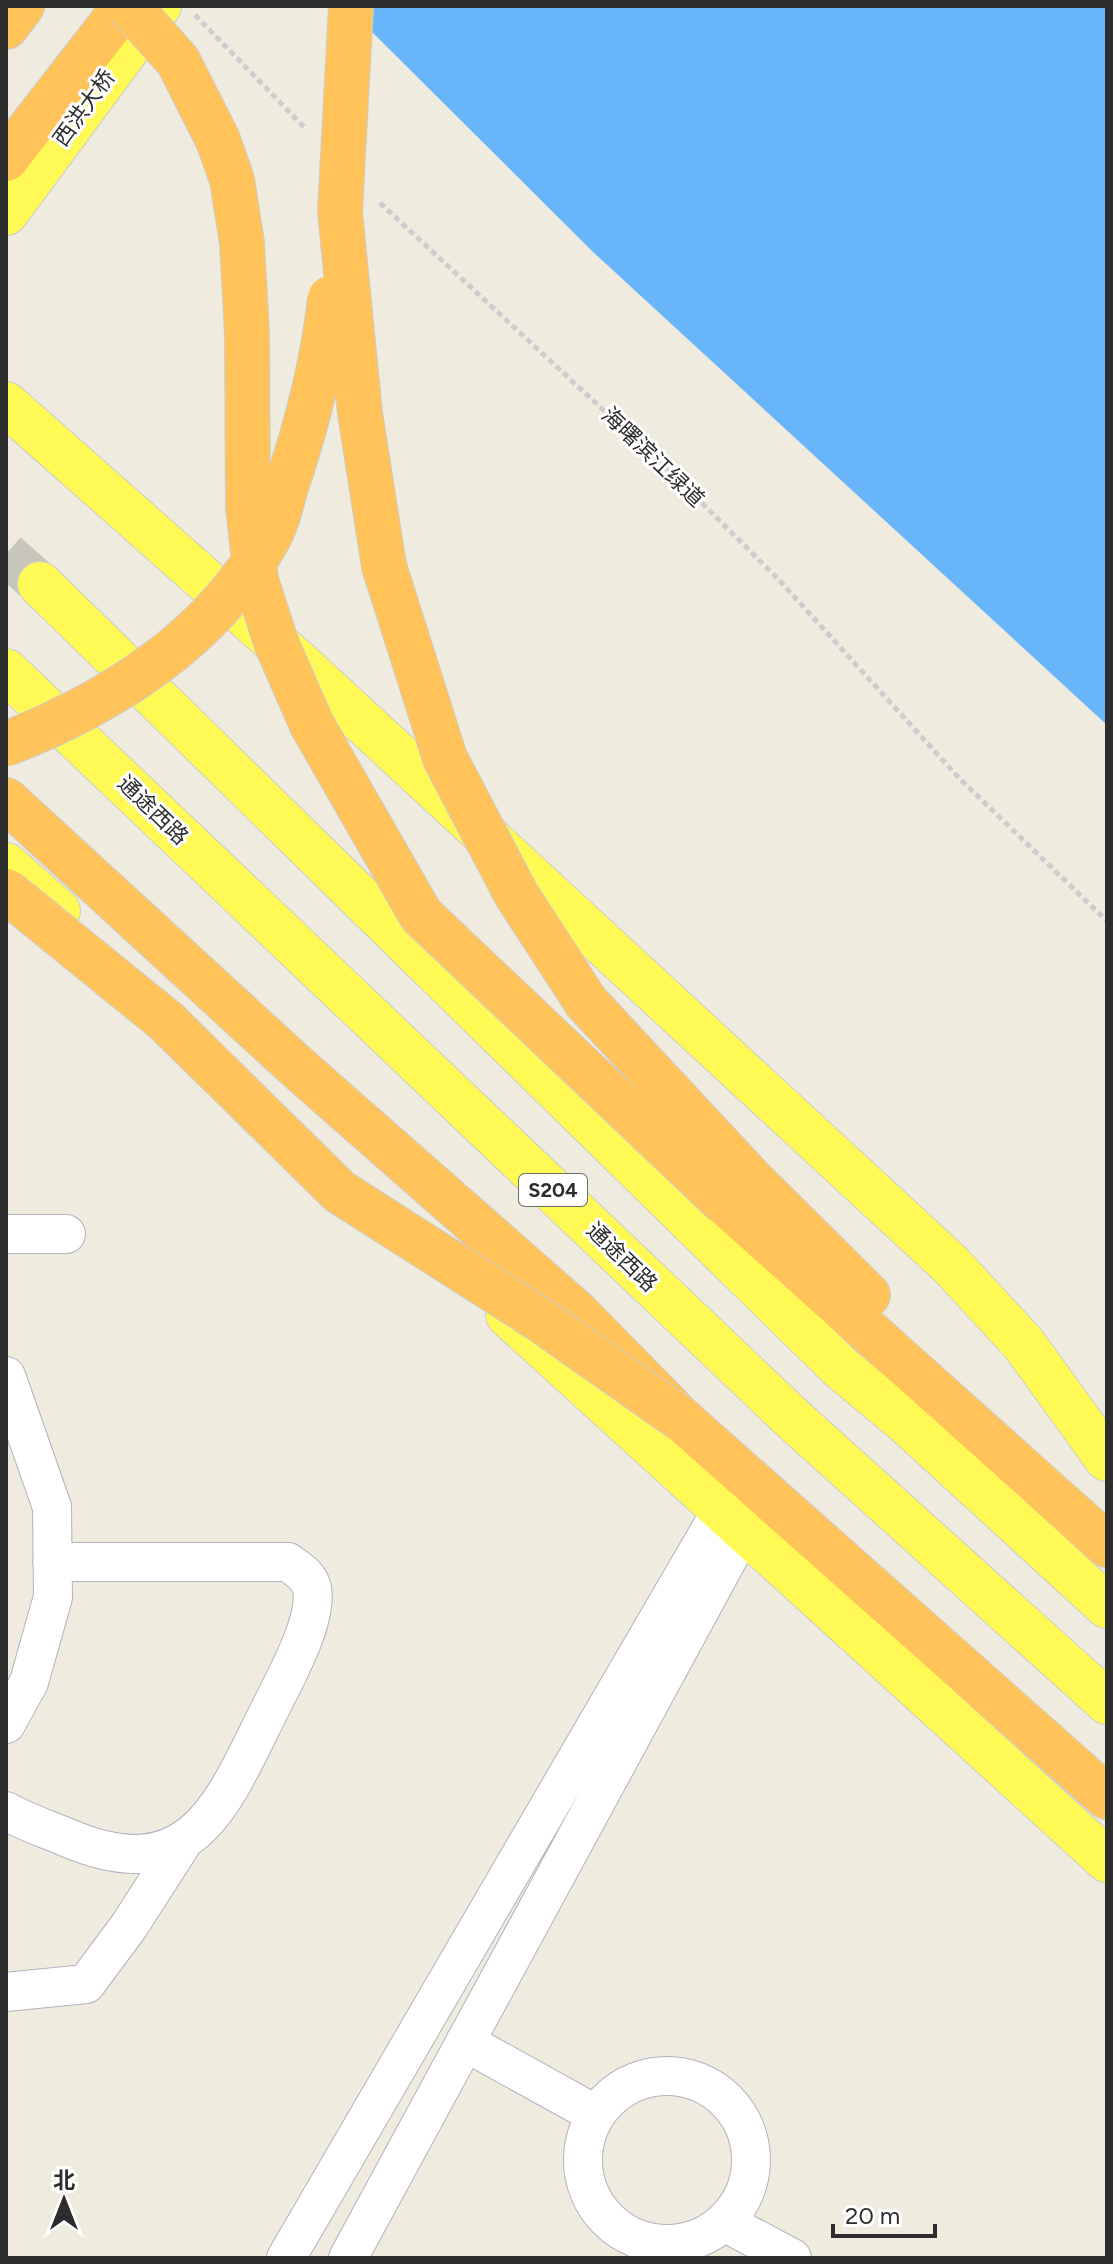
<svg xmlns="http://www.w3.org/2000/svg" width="1113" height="2264" font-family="Figtree,'Noto Sans SC',sans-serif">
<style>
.water{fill:#68b5fa}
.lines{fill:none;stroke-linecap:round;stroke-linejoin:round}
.major-tunnel{stroke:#c8c5bb;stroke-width:44;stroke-dasharray:44 22;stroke-linecap:butt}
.minor-casing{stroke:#b2b2c1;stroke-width:40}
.major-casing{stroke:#cdcdcd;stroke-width:46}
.highway-casing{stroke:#cdcdcd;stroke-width:46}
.path{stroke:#cdcdcd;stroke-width:5;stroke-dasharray:6 4;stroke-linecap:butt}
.minor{stroke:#fff;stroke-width:38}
.major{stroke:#fef954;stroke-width:44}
.highway{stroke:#ffc359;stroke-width:44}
.highway-bridge-casing{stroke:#cdcdcd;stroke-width:46;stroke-linecap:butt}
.highway-bridge{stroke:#ffc359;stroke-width:44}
.labels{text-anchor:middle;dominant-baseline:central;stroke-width:6;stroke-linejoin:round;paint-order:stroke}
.shield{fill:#fff;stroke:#6c6c6c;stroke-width:2}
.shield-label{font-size:20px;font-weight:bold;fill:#2d2d2d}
.street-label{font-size:22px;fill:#2d2d2d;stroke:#fff}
</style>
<rect width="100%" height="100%" fill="#efebde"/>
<path class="water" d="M346,6H1107V725L592,251Z"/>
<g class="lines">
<path class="major-tunnel" d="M6,554L40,584"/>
<defs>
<path id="minor" d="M6,1234H66
M6,1376L52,1507L53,1597L29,1682L6,1724
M6,1811C25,1822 47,1829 68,1838C196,1892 224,1799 273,1703C287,1675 318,1619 312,1588C309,1575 297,1569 288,1562H52
M6,1992L86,1984L129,1926L181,1845
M465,2042L595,2114
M583 2160a84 84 0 1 1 168 0a84 84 0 1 1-168 0Z
M724,2222L792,2258
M286,2258L723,1508
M348,2258L744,1529"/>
<path id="major" d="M6,213L159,6
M6,404L300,664L951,1265L1023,1343L1107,1459
M40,584L840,1367L906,1422L1107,1606
M6,671L792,1418L1107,1702
M6,865L58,911
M508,1315L1107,1860"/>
<path id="highway" d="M6,27L22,6
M6,159L125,6
M6,800L296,1066L577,1313L681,1419L1107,1797
M749,1177L868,1295
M725,1203L1107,1545"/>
</defs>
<use href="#minor" class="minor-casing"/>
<use href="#major" class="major-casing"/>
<use href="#highway" class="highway-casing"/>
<path class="path" d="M195,15L305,128
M380,203L681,482L779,580L959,778L1107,921"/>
<use href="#minor" class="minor"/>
<use href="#major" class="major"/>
<use href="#highway" class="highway"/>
<defs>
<path id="highway-bridge" d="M129,6L178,61L218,140L232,180L242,243L247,334L248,506L256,580L277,645L312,725L421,915L725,1203
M351,6L340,212L360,413L384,566L445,758L516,894L586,1002L749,1177
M6,744C110,703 212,639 268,539C277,524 281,504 286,487C307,425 323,364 330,298
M6,891L166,1021L340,1192L539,1319L681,1419"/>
</defs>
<use href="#highway-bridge" class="highway-bridge-casing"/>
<use href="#highway-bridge" class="highway-bridge"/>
</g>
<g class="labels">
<rect class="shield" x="519" y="1174" width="68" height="32" rx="6"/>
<g class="shield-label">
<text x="553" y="1190">S204</text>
</g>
<g class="street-label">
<text transform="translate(84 108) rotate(-54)">西洪大桥</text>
<text transform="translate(653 457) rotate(44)">海曙滨江绿道</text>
<text transform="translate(153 810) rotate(44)">通途西路</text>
<text transform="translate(622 1257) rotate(44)">通途西路</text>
</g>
</g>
<rect width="1113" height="2264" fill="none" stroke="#2d2d2d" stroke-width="16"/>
<g transform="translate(64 2200)" stroke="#ffffff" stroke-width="6" paint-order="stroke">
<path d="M0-6L14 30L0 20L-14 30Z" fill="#2d2d2d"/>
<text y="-12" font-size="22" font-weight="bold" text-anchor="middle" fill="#2d2d2d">北</text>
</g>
<path d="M833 2224v12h102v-12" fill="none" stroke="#2d2d2d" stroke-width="4"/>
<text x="845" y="2224" font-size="24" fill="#2d2d2d" stroke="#ffffff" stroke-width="6" paint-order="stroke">20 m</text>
</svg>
